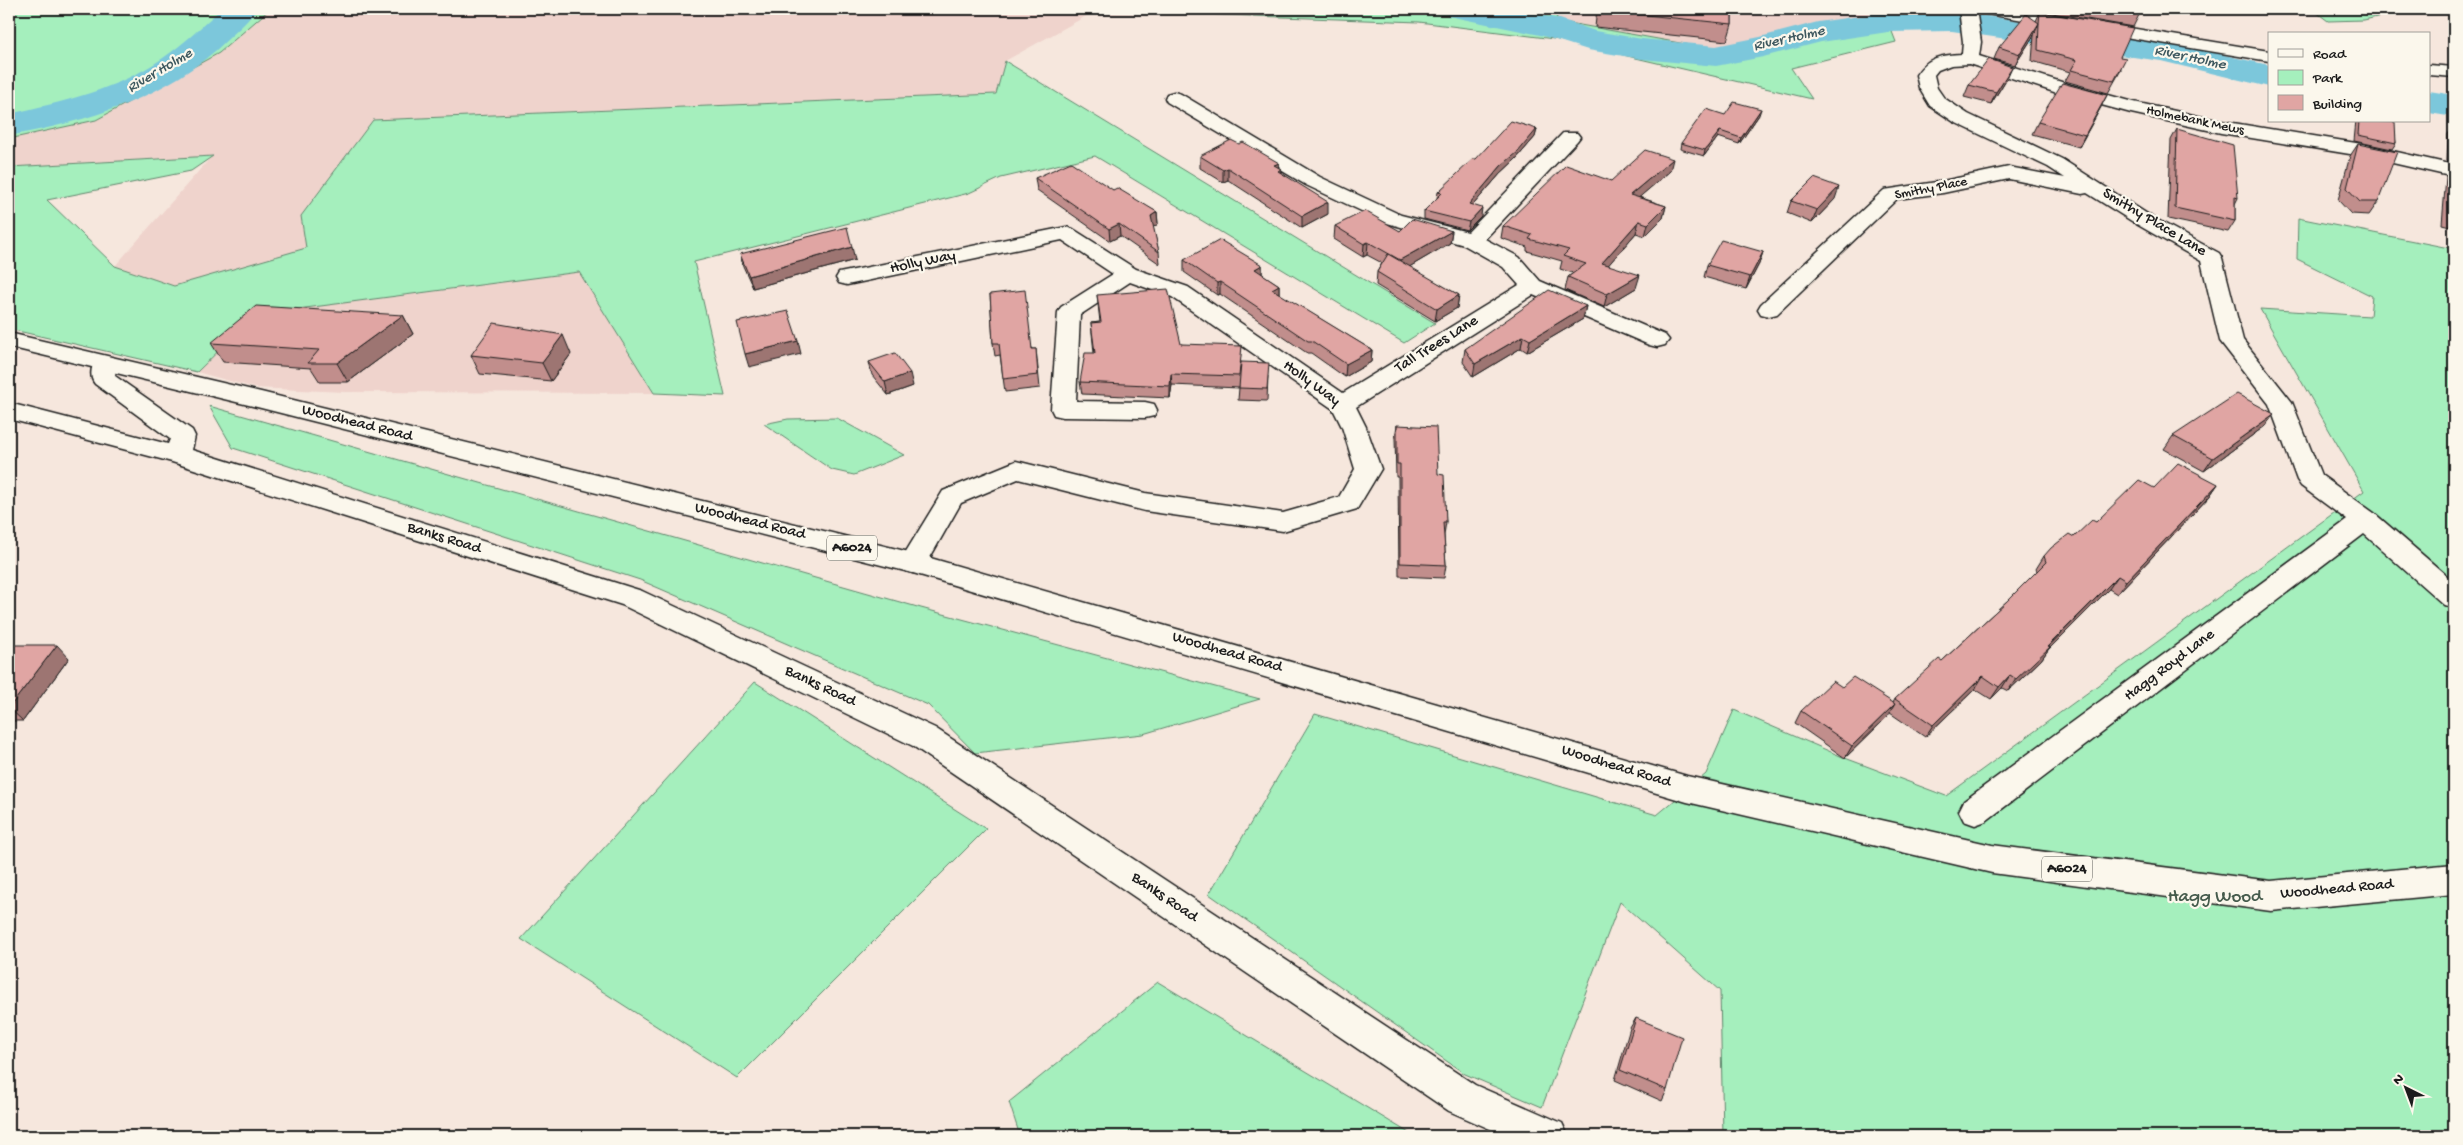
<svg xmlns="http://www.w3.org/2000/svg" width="2463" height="1145" font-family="'Gochi Hand',sans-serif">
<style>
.built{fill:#efd3cc}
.green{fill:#a5efbd;stroke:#60866c}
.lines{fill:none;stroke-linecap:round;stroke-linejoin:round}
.river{fill:#7cc7db;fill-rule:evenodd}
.minor-casing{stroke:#1c1c1c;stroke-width:3}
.major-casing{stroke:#1c1c1c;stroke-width:3}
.minor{fill:#fbf7ec;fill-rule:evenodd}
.major{fill:#fbf7ec;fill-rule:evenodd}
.wall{fill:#c18e8c;stroke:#1c1c1c}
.shaded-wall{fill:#9d7472;stroke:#1c1c1c}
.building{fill:#e0a5a3;stroke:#1c1c1c}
.labels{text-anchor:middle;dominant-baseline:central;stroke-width:4.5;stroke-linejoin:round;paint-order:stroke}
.far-street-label{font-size:14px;fill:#1c1c1c;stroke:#fbf7ec}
.far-water-label{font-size:15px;font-style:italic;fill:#3e585f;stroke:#fbf7ec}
.shield{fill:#fbf7ec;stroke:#5f5e5a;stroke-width:1}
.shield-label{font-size:15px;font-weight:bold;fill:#1c1c1c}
.street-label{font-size:16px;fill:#1c1c1c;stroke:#fbf7ec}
.near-park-label{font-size:19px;fill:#455b4c;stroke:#fbf7ec}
</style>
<rect width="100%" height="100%" fill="#f6e7dd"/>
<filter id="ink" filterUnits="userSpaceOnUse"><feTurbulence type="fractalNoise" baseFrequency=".02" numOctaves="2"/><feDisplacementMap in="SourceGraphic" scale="10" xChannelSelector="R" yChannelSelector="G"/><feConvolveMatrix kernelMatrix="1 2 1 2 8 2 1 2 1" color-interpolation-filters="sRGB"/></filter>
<g filter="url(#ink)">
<path class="built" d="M270,9H1166L1144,12L1088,15L1005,61L996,94L373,120L306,248L174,287L115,266L212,156L9,167V139L96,120L219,53Z
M1554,9H1884L1889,24L1719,50L1557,21Z
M580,272L654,393L345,392L255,388L197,372L243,327L260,314Z"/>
<path class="green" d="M15,9H270L219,53L96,120L9,139V14Z
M1166,9H1554L1558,21L1719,50L1889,24L1896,42L1791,68L1812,99L1554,39L1419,22L1144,12Z
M2312,9H2412L2364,20L2328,21Z
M1005,61L1435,323L1404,343L1095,156L1001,178L969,193L694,262L725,396L654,393L579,272L260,314L243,327L197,372L9,329V167L213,156L191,171L47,200L115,266L174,286L306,248L301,216L373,120L996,94Z
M2298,218L2454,249V1136H1723L1720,991L1620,902L1542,1107L1465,1074L1209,894L1315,714L1657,815L1706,774L1734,710L1845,758L1946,796L2364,491L2260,309L2370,316L2372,296L2297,259Z
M209,406L921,608L1260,699L1143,734L975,753L928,705L640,580L233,448Z
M837,418L904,455L854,475L832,470L764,424L788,419Z
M755,682L986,829L737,1078L521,939Z
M1158,982L1414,1136H1020L1009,1102Z"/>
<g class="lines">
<path class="river" d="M221,9H257C249,20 238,30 228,39C168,98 89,121 9,136V114C62,102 117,90 163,58C184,44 202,26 221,9Z
M1443,9H1511L1560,19L1595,31L1642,39L1716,46L1760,37L1818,22L1888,12L1952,11L2161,41L2269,65V87L2161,61L1952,31L1888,32L1821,42L1763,57L1716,66L1642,59L1588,50L1540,35L1448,16Z
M2429,91L2454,95V117L2429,113Z"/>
<defs>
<path id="minor" d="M1959,9H1976L1981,42L1979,56L2071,85L2134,102L2221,121L2362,144L2454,165V177L2362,156L2221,133L2131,113L2057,93L1969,64L1951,65L1938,70L1934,75L1937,88L1944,98L1968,114L2062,159L2152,217L2219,253L2222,258L2243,340L2292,402L2321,475L2374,513L2454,582V608L2444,605L2364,534L1986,821L1975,825L1964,821L1959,811L1964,801L2347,520L2301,486L2297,480L2269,404L2220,341L2201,261L2138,225L2087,193L2082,194L2009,179L1943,193L1897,199L1777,314L1769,316L1761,314L1758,309L1761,304L1884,190L1943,181L2009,167L2065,178L2048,167L1954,122L1930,106L1919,88L1916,75C1928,57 1940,55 1962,54L1963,42Z
M1174,92L1181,94L1320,177L1401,215L1468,232L1563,133H1577L1580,137L1577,141L1485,239L1519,257L1540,281L1665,335L1669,340L1665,345L1657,347L1649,345L1533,295L1356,407L1366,427L1381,469L1357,509L1283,531L1145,511L1018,479L961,503L923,570L913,573L903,570L899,563L943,491L1016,461L1145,493L1283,513L1339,497L1355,469L1342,427L1333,409L1172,297L1130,282L1080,315L1076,401L1145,402L1154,404L1157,410L1154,416L1145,418L1063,417L1054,415L1051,409L1058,312L1061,307L1113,274L1062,240L847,285L839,283L836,278L839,273L1066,227L1073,229L1136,269L1188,287L1343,393L1519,285L1503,267L1464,245L1387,223L1306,185L1167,102L1165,98L1167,94Z
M104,357L112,359L116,364L115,376L192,430L195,436L192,450L642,591L935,728L1475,1085L1562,1123L1568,1136H1506L1449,1111L913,746L622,605L172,462L9,419V403L168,444L170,439L95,384C89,377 91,366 96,359Z"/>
<path id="major" d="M1978,9H2016L2269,51V61L1981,13Z
M2429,65L2454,67V77L2429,75Z
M9,333L261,392L913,553L1687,776L1992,845L2271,881L2454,864V894L2271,911L1992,873L1687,802L913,573L261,408L9,347Z"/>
</defs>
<use href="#minor" class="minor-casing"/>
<use href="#major" class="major-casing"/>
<use href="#minor" class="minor"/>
<use href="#major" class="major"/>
</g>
<path class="wall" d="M1597,9H1732V24L1727,41L1595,27Z
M2036,9H2142L2133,27L2035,10Z
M2040,12L2120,57L2121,70L2108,93L2065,81L2070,72L2032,61L2034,35L2015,65L1994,59L1999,47L2036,21Z
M2007,78L1991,104L1964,97L1969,85Z
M2101,107L2079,147L2032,134L2038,122Z
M1725,115H1759L1739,144L1718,137L1704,156L1680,149L1681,143Z
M2356,121H2393L2396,143L2392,149L2354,141Z
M2454,126V163L2447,161L2448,134Z
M1537,129L1535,137L1516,159L1500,174L1473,205L1481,216L1467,230L1424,219V211L1437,198L1438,192L1476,159Z
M2177,129L2238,198L2235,204V221L2228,232L2168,219L2171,140Z
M2358,144L2378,202L2369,215L2351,214L2338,200L2350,156Z
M1200,156L1279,163V168L1281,169V172L1328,214L1302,228L1228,180L1223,182L1200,168Z
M2454,166V227L2442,224L2446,177Z
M1670,171L1639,197L1666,206L1663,218L1645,236L1636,233L1608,265L1636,288L1604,307L1565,290L1568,277L1573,273L1560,269L1562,261L1527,251V247L1501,238L1503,226L1611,181Z
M1035,178L1113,190L1157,212L1158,224L1153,227L1159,252L1160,264L1120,236L1110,241L1037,190Z
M1835,199L1812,223L1787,213L1791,201Z
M1335,226L1400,231H1452L1450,243L1409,267L1459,295L1457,308L1435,321L1376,285L1377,272L1382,263L1367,255L1363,257L1334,239Z
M1763,252L1759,264L1746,289L1704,277L1707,265Z
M740,254L855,260L753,288L743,266Z
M1184,260L1262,265V274L1279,285V294L1372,350L1371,362L1345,377L1311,353H1307L1220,294L1217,295L1184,272Z
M990,294L1033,349H1036L1040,388L1005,392L1000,355L995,356L993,343Z
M1097,295L1181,344L1241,362L1268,376L1267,401L1238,400L1239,388L1172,385L1170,398L1082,394L1080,382L1094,353L1091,323L1100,322Z
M1586,306L1583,319L1527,352L1521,348L1473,377L1463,362L1465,349Z
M403,315L413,334L348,382H320L311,368L223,362L211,343Z
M571,354L551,381L480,374L471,355Z
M869,362L913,386L888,395L872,375Z
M2274,414L2265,426L2204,471L2164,449L2173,436Z
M1397,425L1438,474L1446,522L1444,535L1446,565L1444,578L1399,576L1398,477H1396L1395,438Z
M2218,484L2209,497L2117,594L2109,589L2048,650L2041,660L2008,691L2002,688L1991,699L1975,689L1925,737L1890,713L1887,717L1845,758L1795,723L1801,711L1842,687L1893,703L1895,699L1942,661L2007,601L2037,571L2036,569L2044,556L2096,522L2154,488Z
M9,645L69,658L23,721H9Z
M1636,1018L1667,1090L1662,1101L1615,1080L1630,1028Z"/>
<path class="shaded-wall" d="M2039,23L2034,35L2015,65L2020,54Z
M2012,67L2007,78L1991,104L1996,92Z
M2107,95L2101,107L2079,147L2085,135Z
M1761,109L1759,115L1739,144L1741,138Z
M1537,129L1535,137L1516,159L1500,174L1467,212L1469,204L1501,166Z
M1720,131L1718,137L1704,156L1705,150Z
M1673,159L1670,171L1628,207L1630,195Z
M1279,163L1278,170L1281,169L1280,181L1274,165Z
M1228,168V180L1223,182V170Z
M1839,187L1835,199L1812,223L1817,210Z
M1328,202V214L1302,228V216Z
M1666,206L1663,218L1645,236L1648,224Z
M1482,208L1481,216L1467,230L1469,222Z
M1157,212L1158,224L1152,228L1151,216Z
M1639,221L1636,233L1599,276L1602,263Z
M1119,224L1120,236L1110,241L1109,229Z
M1452,231L1450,243L1399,273L1400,260Z
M1368,242L1367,255L1363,257L1364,244Z
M852,247L855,260L753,288L749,276Z
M1763,252L1759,264L1746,289L1750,277Z
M1262,265V277L1255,269Z
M1640,275L1636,288L1604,307L1607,294Z
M1220,282V294L1217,295V283Z
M1279,285V298L1272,289Z
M1459,295L1457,308L1435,321L1437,309Z
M1586,306L1583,319L1527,352L1530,340Z
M403,315L413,334L348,382L337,363Z
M563,335L571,354L551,381L542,363Z
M1523,336L1521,348L1473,377L1475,364Z
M798,341L801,354L749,367L745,354Z
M1372,350L1371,362L1345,377L1346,364Z
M910,373L913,386L888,395L885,382Z
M1171,374L1172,385L1170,398V386Z
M2274,414L2265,426L2204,471L2213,458Z
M2218,484L2209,497L2117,594L2126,581Z
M2118,576L2109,589L2048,650L2041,660L2008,691L2016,679Z
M57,645L69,658L23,721L9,708Z
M2010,675L2002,688L1991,699L1999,687Z
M1983,676L1975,689L1925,737L1933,725Z
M1895,704L1887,717L1845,758L1852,746Z"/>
<path class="building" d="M1598,9H1732V24L1598,10Z
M2110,9H2142L2140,14Z
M2040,12L2133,28L2120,57L2126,58L2114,81L2071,70L2077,60L2038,50L2039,23L2020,54L1999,47L2026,14L2039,23Z
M1989,59L2012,67L1996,92L1969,85Z
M2062,83L2107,95L2085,135L2038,122Z
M1734,102L1761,109L1741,138L1720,131L1705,150L1681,143L1706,109L1725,115Z
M1511,121L1537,129L1518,152L1501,166L1469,204L1482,208L1469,222L1424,211L1442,193L1438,192L1473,159H1476Z
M2359,121L2395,122L2396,143L2358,135Z
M2177,129L2233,145L2238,198L2235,197V221L2175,208Z
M1231,140L1239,144L1243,142L1279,163L1274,165L1281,169L1278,171L1328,202L1302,216L1228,168L1223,170L1200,156Z
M2358,144L2397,152L2378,202H2360L2347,188Z
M1645,150L1673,159L1630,195L1666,206L1648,224L1639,221L1602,263L1640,275L1607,294L1568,277L1586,264L1563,256L1569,250L1529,239L1532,235L1503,226L1566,165L1611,181Z
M1071,162L1113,190L1117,188L1157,212L1151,216L1159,252L1119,224L1109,229L1035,178Z
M2454,174V212H2451Z
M1814,178L1839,187L1817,210L1791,201Z
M1365,211L1400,231L1412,219L1452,231L1400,260L1368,242L1364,244L1335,226Z
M847,227L852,247L749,276L740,254Z
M1220,240L1262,265L1255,269L1279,285L1272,289L1372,350L1346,364L1312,341H1308L1220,282L1217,283L1184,260Z
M1721,240L1763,252L1750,277L1707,265Z
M1388,254L1459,295L1437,309L1377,272Z
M1168,289L1181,344L1242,346L1239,376L1171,374L1170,386L1080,382L1085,353H1095L1091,323L1101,322L1097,295Z
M1025,290L1032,349H1036L1038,375L1003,379L999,343H993L990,294Z
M1549,290L1586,306L1530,340L1523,336L1475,364L1465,349Z
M256,306L403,315L337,363H308L319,350L211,343Z
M788,311L798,341L745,354L737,322Z
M494,323L563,335L542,363L471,355Z
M895,353L910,373L885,382L869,362Z
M1241,362L1269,363L1267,389L1239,388Z
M2237,394L2274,414L2213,458L2173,436Z
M1397,425L1436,427L1438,474L1444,475L1446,522H1443L1446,565L1400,563V464H1397Z
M2178,463L2218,484L2126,581L2118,576L2048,646L2050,647L2016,679L2010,675L1999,687L1983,676L1933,725L1895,699L1939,659L1942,661L2007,601L2046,562L2044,556L2051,548L2069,534L2074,537L2092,520L2096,522L2139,480L2154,488Z
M9,645H57L9,708Z
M1853,677L1895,704L1852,746L1801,711L1833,681L1842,687Z
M1636,1018L1682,1037L1667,1090L1620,1070Z"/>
</g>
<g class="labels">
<g class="far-street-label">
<text transform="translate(2195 121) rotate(12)">Holmebank Mews</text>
<text transform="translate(1931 189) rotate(-11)">Smithy Place</text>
</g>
<g class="far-water-label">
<text transform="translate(1789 39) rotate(-13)">River Holme</text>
<text transform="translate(2190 58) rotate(12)">River Holme</text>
<text transform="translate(160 71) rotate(-31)">River Holme</text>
</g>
<g class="shield">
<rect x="827" y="535.5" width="50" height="25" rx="4"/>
<rect x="2042" y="856.5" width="50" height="25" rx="4"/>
</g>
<g class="shield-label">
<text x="852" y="548">A6024</text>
<text x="2067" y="869">A6024</text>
</g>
<g class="street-label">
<text transform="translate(2154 223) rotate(31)">Smithy Place Lane</text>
<text transform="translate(923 263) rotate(-12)">Holly Way</text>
<text transform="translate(1437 345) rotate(-32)">Tall Trees Lane</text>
<text transform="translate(1311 384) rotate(36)">Holly Way</text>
<text transform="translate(357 424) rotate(14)">Woodhead Road</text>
<text transform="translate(750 522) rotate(14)">Woodhead Road</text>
<text transform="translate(444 539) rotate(17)">Banks Road</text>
<text transform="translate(1227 653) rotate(16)">Woodhead Road</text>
<text transform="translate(2170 666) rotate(-37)">Hagg Royd Lane</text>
<text transform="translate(820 687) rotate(25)">Banks Road</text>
<text transform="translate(1616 767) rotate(17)">Woodhead Road</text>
<text transform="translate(2337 890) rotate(-5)">Woodhead Road</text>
<text transform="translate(1164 898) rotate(34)">Banks Road</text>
</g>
<g class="near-park-label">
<text x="2215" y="897">Hagg Wood</text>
</g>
</g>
<rect width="2463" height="1145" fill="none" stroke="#fbf7ec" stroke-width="30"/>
<rect x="15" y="15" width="2433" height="1115" fill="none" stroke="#1c1c1c" stroke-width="2" filter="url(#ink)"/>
<rect x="2268" y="32" width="162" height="90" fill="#fbf7ec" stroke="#a29f99"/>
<rect x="2278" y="49" width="25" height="8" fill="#fbf7ec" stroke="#a29f99"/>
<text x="2313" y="58" font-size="15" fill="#1c1c1c">Road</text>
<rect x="2278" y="70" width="25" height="15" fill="#a5efbd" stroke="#a29f99"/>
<text x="2313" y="82" font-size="15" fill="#1c1c1c">Park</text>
<rect x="2278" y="95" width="25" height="15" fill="#e0a5a3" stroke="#a29f99"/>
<text x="2313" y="108" font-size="15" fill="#1c1c1c">Building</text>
<g transform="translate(2406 1088) rotate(318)" stroke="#fbf7ec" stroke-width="4" paint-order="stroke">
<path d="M0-4L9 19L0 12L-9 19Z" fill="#1c1c1c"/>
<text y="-8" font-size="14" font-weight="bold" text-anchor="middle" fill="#1c1c1c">N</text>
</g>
</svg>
